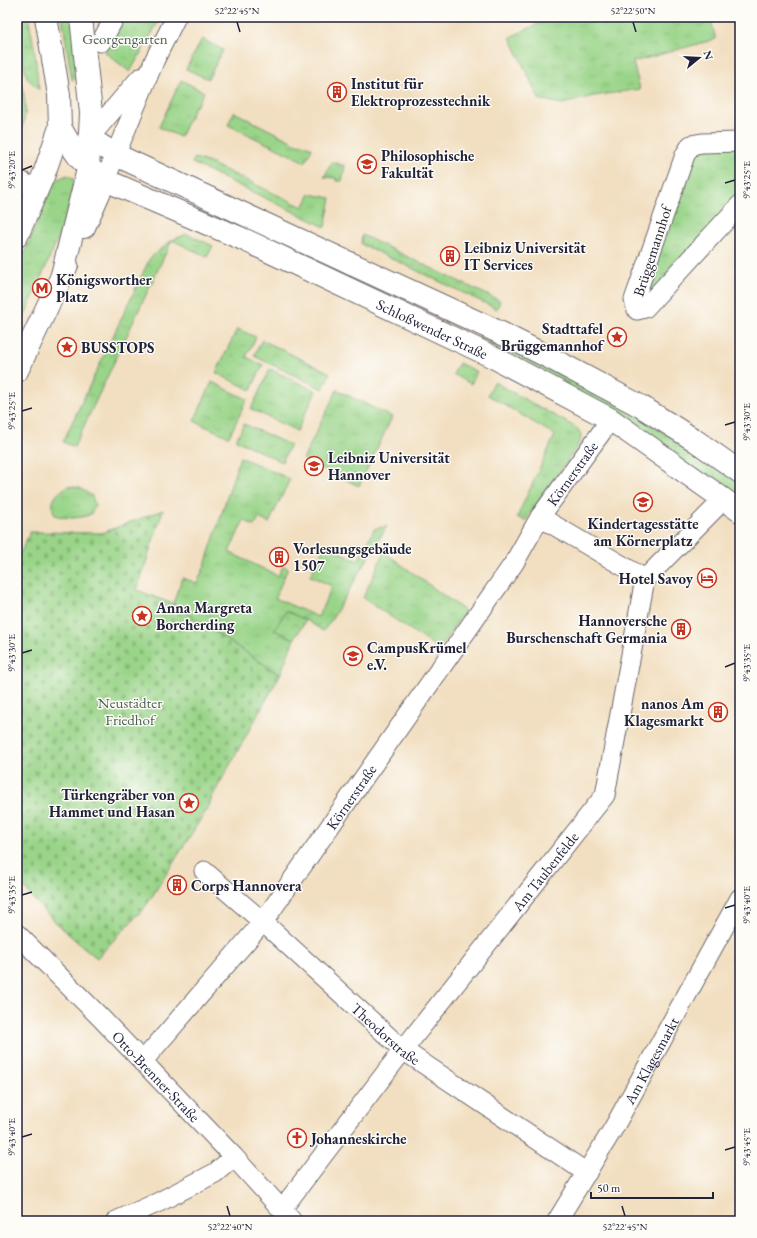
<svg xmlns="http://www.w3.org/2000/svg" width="757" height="1238" font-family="'EB Garamond',serif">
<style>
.grass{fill:url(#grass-tufts);stroke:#5e7b62}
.cemetery{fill:url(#cemetery-stones);stroke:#5e7b62}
.park{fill:url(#park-crowns);stroke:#5e7b62}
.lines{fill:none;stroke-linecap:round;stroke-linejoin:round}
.minor-casing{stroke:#6b646a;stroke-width:21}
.major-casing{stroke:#6b646a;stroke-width:24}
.minor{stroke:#fff;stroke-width:19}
.major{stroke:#fff;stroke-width:22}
.ticks{fill:none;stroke:#22223b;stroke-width:1.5}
.labels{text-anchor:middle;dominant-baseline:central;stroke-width:3;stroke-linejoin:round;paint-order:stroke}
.park-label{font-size:15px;fill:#4c6056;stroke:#fdfcf7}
.poi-label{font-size:15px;font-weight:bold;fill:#22223b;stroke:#fdfcf7;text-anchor:start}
.street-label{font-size:15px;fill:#22223b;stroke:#fdfcf7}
.neatline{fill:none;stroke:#22223b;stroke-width:1.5}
.ticks-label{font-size:10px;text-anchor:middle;fill:#22223b}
</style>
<defs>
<pattern id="grass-tufts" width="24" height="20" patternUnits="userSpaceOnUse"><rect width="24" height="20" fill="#99d488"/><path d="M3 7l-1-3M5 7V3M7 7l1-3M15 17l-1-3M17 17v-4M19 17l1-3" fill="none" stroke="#84b676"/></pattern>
<pattern id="cemetery-stones" width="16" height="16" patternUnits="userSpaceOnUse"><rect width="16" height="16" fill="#99d488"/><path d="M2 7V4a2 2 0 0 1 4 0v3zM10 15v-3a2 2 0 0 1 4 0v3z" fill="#84b676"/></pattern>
<pattern id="park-crowns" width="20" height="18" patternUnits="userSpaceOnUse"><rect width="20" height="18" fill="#99d488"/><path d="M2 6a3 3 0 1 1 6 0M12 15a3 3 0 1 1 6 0" fill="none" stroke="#84b676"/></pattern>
</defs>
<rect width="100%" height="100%" fill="#fdfcf7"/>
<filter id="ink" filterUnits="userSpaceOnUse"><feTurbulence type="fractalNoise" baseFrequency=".025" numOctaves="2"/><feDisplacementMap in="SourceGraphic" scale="8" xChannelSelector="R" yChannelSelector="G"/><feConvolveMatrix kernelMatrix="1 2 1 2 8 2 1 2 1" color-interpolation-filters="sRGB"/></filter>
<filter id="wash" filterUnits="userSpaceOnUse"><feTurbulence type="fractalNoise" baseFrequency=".012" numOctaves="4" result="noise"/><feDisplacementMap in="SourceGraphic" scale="16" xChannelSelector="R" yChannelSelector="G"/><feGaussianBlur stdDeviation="0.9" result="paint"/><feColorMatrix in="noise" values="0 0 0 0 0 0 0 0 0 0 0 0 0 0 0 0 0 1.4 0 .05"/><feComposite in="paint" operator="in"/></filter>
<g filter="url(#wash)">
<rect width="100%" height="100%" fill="#f2dfc1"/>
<path class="grass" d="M17,17H28L34,46L39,90L27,78L17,38Z
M62,17H74L80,78L72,80Z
M553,17H710L716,39L633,62L640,89L594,96L562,104L539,99L510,37Z
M202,39L223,50L208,79L186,69Z
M181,80L204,92L196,107L195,106L180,137L159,127Z
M22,85C27,111 27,117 17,141V87Z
M234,112L299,145L300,143L312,148L305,162L228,125Z
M740,142V205L637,310L685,155Z
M195,158L210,163L303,207L310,194L331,198L325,227L192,163Z
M332,162L345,166L342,181H336V178L324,177Z
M67,175L73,178L75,185L62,229L17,334V271L52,186L56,180Z
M187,234L213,246L207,257L172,240L74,447L63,442L150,258L172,240Z
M362,235L500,301L497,309L361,244Z
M237,329L256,337L246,357L263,365L251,390L216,373Z
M479,336L595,390L707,459L740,483V500L478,339Z
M459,363L477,372L471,384L453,374Z
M270,369L316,391L297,431L251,409Z
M212,382L247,399L229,437L194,421Z
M494,382L575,427C582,432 582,436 579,444L525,521L517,517L555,435L488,395Z
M337,390L392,417L359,486L303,459Z
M244,424L290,445L282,462L236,440Z
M240,457L290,479L269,523L259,518L254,526L244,520L229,552L278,576L283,566L288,568L275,598L318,617L332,586L310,576L325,545L358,561L374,529L387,526L332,619L323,631L306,620L294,639L280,675L173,604L182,578L197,583L205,565Z
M68,486L80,488L92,496L95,505L91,514C81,519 65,519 55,515C48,501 57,493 68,486Z
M384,552L465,611L439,649L363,598Z"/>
<path class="cemetery" d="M163,510L137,590L173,604L280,675L212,797L209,806L146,906L97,958C68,935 39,909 17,878V560L30,532L102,533Z"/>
<path class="park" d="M99,17H161L130,72L106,53Z
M262,340L330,373L323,389L254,356Z
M286,611L306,620L294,639L274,630Z"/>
</g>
<g filter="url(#ink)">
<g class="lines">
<defs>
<g id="minor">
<path d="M101,42L115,17"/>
<path d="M89,138L140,78"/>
<path d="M740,142L702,143L691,145L685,155L634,300L637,310L645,308L740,205"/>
<path d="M17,179L37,190"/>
<path d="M105,180L155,59L176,17"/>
<path d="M540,517L645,579"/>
<path id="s1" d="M204,871L263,922L403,1050L587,1173"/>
<path id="s2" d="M17,934L100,1017L234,1157L292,1221"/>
<path id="s3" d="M142,1062L263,922L514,563L540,517L603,430"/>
<path id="s4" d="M282,1209L403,1050L605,795L645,579L724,499"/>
<path d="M116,1221L159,1202L215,1173L234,1157"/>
<path id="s5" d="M557,1221L613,1129L740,898"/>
</g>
<g id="major">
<path id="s6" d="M60,127C74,152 81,164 105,180L245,240L493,357L610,419L740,511"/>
<path d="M89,138L116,155L503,334L556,361L642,407L696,441L740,472"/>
<path d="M84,227L105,180"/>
<path d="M17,236L44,174L60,127L59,95L46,17"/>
<path d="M61,279L88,169L91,113L81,17"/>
<path d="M17,371L67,265"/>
</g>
</defs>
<use href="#minor" class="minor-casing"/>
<use href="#major" class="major-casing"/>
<use href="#minor" class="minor"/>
<use href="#major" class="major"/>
</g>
</g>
<path class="ticks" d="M237,22L240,32M633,22L636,32M22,170L32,166M725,183L735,180M22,411L32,408M725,425L735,422M22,653L32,650M725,667L735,663M22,895L32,892M725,908L735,905M22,1137L32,1134M725,1150L735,1147M227,1206L230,1216M622,1206L625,1216"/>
<defs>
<symbol id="building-ring" viewBox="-11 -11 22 22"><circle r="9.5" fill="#fdfcf7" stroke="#c8321e" stroke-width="1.5"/><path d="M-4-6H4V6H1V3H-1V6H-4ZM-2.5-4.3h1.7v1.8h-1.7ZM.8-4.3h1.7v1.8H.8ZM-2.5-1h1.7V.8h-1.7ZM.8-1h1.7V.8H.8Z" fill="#c8321e"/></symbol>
<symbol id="university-ring" viewBox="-11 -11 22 22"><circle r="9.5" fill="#fdfcf7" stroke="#c8321e" stroke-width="1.5"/><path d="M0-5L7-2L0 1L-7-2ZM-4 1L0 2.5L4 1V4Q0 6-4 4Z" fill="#c8321e"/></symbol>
<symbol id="metro-ring" viewBox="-11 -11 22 22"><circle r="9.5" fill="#fdfcf7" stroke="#c8321e" stroke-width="1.5"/><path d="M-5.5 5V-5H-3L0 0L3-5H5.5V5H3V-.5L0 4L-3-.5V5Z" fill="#c8321e"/></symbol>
<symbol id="sight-ring" viewBox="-11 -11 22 22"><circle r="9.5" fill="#fdfcf7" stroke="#c8321e" stroke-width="1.5"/><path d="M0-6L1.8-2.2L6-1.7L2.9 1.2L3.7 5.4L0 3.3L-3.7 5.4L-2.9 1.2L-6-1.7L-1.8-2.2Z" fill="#c8321e"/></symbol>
<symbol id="school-ring" viewBox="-11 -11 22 22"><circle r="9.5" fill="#fdfcf7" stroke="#c8321e" stroke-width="1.5"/><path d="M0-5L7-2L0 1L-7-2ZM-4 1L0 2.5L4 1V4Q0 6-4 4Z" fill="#c8321e"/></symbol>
<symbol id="hotel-ring" viewBox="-11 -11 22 22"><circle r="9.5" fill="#fdfcf7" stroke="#c8321e" stroke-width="1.5"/><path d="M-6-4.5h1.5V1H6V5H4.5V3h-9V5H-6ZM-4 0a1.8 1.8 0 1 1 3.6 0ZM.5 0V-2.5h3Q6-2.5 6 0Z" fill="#c8321e"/></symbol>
<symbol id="church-ring" viewBox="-11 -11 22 22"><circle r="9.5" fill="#fdfcf7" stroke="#c8321e" stroke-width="1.5"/><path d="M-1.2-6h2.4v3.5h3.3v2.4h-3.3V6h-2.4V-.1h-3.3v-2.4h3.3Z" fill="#c8321e"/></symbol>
</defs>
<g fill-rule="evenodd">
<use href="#building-ring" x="326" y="81" width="22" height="22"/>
<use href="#university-ring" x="356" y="153" width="22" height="22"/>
<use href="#building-ring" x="439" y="245" width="22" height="22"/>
<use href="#metro-ring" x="31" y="277" width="22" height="22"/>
<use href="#sight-ring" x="606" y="326" width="22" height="22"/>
<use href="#sight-ring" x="56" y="336" width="22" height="22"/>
<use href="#university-ring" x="303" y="455" width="22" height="22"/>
<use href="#school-ring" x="632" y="491" width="22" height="22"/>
<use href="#building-ring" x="268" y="546" width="22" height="22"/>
<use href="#hotel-ring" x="696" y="567" width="22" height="22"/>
<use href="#sight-ring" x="131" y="605" width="22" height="22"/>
<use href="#building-ring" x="670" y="618" width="22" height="22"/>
<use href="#school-ring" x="342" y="645" width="22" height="22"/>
<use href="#building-ring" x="707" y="701" width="22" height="22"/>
<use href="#sight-ring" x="178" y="792" width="22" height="22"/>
<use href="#building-ring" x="166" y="874" width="22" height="22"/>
<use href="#church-ring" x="286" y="1127" width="22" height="22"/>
</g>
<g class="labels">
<g class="park-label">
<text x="125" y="38">Georgengarten</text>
<text x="130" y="702">Neustädter<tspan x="130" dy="17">Friedhof</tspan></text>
</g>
<g class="poi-label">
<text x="351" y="83">Institut für<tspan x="351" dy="17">Elektroprozesstechnik</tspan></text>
<text x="381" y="155">Philosophische<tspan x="381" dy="17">Fakultät</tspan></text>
<text x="464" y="247">Leibniz Universität<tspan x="464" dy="17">IT Services</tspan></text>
<text x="56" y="279">Königsworther<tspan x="56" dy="17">Platz</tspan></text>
<text x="603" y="328" text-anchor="end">Stadttafel<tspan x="603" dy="17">Brüggemannhof</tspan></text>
<text x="81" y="347">BUSSTOPS</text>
<text x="328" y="457">Leibniz Universität<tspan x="328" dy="17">Hannover</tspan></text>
<text x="643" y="523" text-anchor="middle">Kindertagesstätte<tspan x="643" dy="17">am Körnerplatz</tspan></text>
<text x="293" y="548">Vorlesungsgebäude<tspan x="293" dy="17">1507</tspan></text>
<text x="693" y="578" text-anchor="end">Hotel Savoy</text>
<text x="156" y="607">Anna Margreta<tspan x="156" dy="17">Borcherding</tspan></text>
<text x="667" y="620" text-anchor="end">Hannoversche<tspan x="667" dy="17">Burschenschaft Germania</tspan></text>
<text x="367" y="647">CampusKrümel<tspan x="367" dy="17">e.V.</tspan></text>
<text x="704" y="703" text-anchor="end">nanos Am<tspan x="704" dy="17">Klagesmarkt</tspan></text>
<text x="175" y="794" text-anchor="end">Türkengräber von<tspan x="175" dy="17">Hammet und Hasan</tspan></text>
<text x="191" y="885">Corps Hannovera</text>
<text x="311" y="1138">Johanneskirche</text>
</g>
<g class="street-label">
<text transform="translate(652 251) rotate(-72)">Brüggemannhof</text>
<text stroke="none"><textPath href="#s6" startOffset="430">Schloßwender Straße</textPath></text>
<text stroke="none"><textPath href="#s3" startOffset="730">Körnerstraße</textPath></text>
<text stroke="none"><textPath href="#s3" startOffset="338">Körnerstraße</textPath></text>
<text stroke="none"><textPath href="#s4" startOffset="428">Am Taubenfelde</textPath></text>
<text stroke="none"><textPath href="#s1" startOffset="244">Theodorstraße</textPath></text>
<text stroke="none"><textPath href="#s5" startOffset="186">Am Klagesmarkt</textPath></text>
<text stroke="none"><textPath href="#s2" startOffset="199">Otto-Brenner-Straße</textPath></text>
</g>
</g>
<rect width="757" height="1238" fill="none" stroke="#fdfcf7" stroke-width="44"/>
<g transform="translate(699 58) rotate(72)" stroke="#fdfcf7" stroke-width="3" paint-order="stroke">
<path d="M0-3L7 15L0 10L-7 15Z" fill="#22223b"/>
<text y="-6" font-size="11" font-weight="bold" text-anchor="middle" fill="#22223b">N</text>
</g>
<path d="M591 1192v6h122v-6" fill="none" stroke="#22223b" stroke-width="2"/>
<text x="597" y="1192" font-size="12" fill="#22223b" stroke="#fdfcf7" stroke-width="3" paint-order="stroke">50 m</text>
<rect x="22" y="22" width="713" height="1194" class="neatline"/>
<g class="ticks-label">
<text x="237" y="14">52°22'45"N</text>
<text x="633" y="14">52°22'50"N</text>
<text transform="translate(11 170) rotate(-90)" y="4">9°43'20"E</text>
<text transform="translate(746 180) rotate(-90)" y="4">9°43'25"E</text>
<text transform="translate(11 411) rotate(-90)" y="4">9°43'25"E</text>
<text transform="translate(746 422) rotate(-90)" y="4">9°43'30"E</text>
<text transform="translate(11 653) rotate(-90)" y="4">9°43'30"E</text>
<text transform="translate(746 663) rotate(-90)" y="4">9°43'35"E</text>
<text transform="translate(11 895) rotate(-90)" y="4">9°43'35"E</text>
<text transform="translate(746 905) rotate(-90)" y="4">9°43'40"E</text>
<text transform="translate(11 1137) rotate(-90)" y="4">9°43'40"E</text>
<text transform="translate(746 1147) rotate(-90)" y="4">9°43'45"E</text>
<text x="230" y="1230">52°22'40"N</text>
<text x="625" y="1230">52°22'45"N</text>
</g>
</svg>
